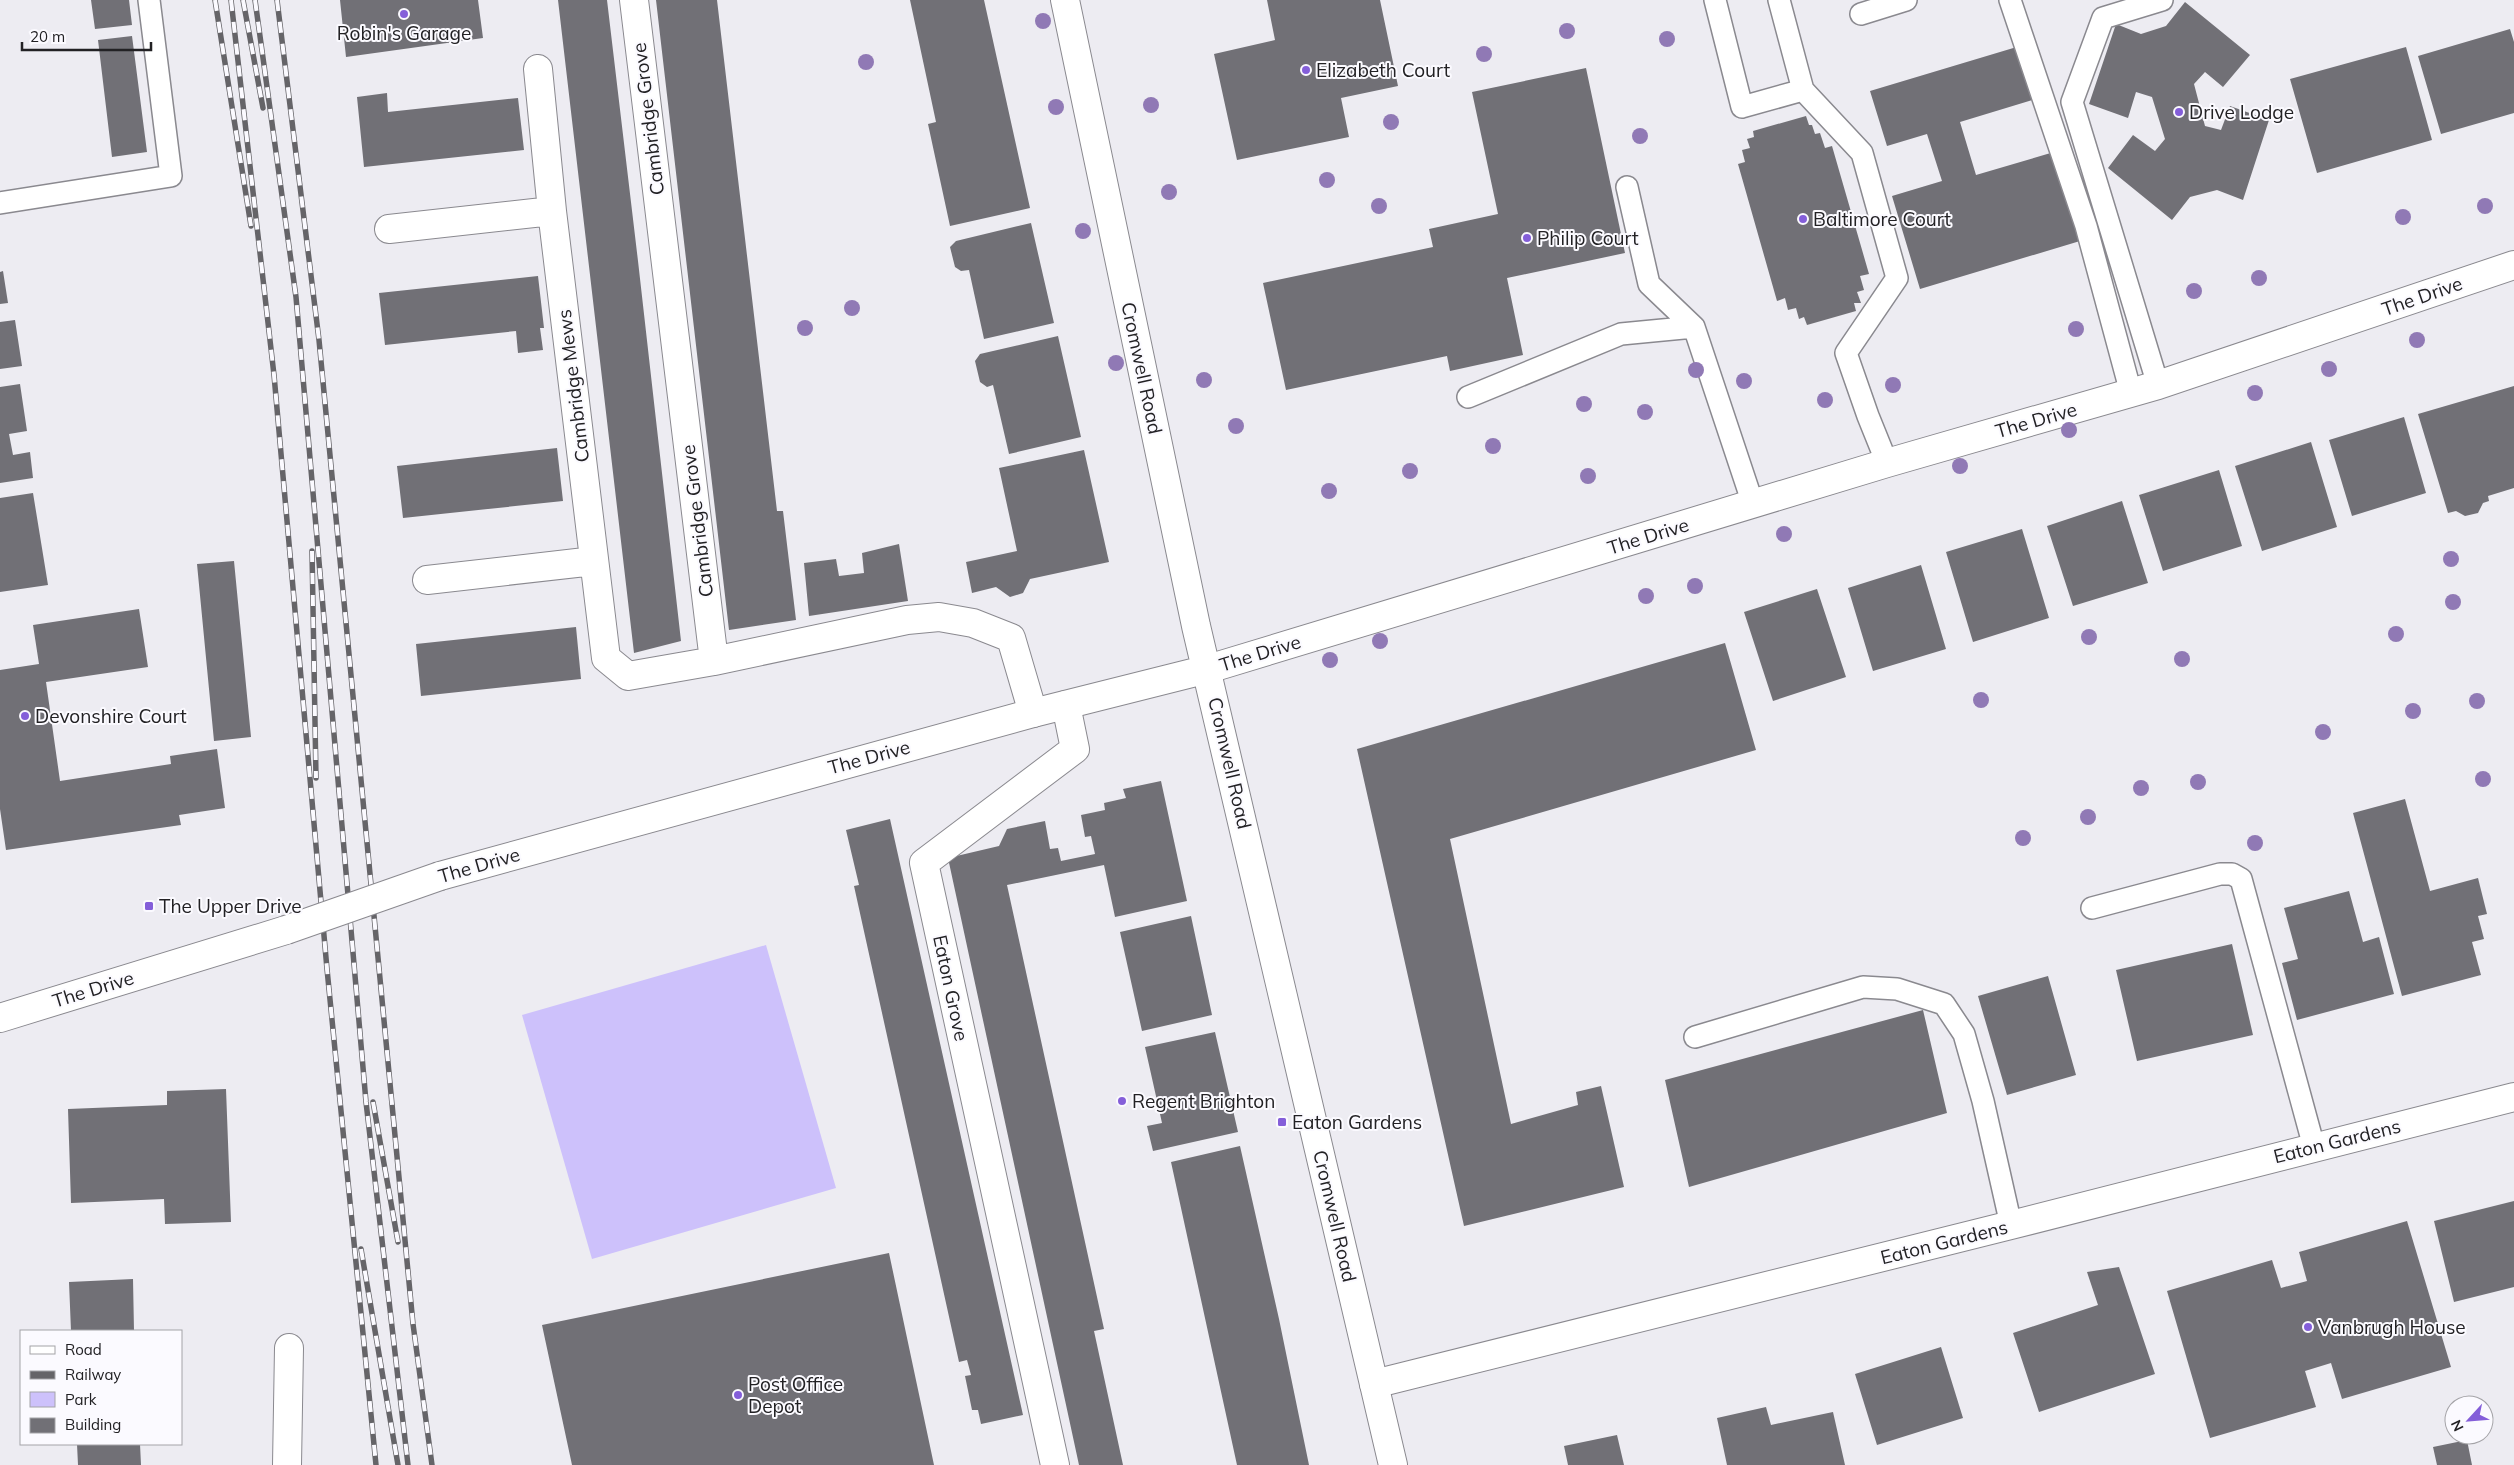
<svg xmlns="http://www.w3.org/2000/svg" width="2514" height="1465" font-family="Mulish,sans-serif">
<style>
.green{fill:#cdc1fb}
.building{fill:#717076}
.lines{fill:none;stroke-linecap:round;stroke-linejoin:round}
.service-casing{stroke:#8a898f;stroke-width:24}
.minor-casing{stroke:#8a898f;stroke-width:30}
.secondary-casing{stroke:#8a898f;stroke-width:30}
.service{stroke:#fff;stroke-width:21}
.minor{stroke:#fff;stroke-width:28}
.secondary{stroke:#fff;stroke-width:28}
.rail-casing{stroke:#656468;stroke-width:5.5}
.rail{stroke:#fbfaff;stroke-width:4;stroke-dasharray:11;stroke-linecap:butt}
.secondary-bridge-casing{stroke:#8a898f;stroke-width:30;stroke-linecap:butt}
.secondary-bridge{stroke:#fff;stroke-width:28}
.tree{fill:#9079b5}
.poi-dot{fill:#845ed9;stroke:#fbfaff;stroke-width:2}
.labels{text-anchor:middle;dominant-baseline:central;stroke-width:4;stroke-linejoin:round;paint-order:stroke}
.poi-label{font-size:19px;fill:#222124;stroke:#fbfaff;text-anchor:start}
.street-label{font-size:19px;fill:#222124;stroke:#fbfaff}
</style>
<rect width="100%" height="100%" fill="#edecf2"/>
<path class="green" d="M766,945L836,1188L592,1259L522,1015Z"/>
<path class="building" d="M91,0H129L132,25L95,29Z
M340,0H478L483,38L346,57Z
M558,0H607L638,261L681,641L634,653Z
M656,0H717L777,511H783L796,620L729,630Z
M910,0H984L1030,208L950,226L928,124L936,122Z
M1267,0H1380L1398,86L1341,98L1349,137L1237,160L1214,54L1275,40Z
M2185,2L2250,55L2223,87L2205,72L2194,84L2205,126L2221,130L2230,106L2269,120L2243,200L2217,190L2190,197L2172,220L2108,168L2133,135L2155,151L2165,139L2152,97L2136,92L2128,118L2089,104L2116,24L2141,34L2166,26Z
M2510,29L2514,42V113L2441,134L2418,56Z
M132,36L147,152L112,157L98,40Z
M2020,46L2036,99L1960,122L1976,175L2054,152L2080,241L1920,289L1892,196L1942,181L1927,134L1887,146L1870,91Z
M2406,47L2432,140L2317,173L2290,79Z
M1586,68L1625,253L1507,278L1523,355L1450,371L1447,356L1286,390L1263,283L1433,247L1429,229L1498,214L1472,92Z
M387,93L388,112L518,98L524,150L364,167L357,97Z
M1806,116L1809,125H1812L1815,134L1820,133L1825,148L1832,146L1869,274L1860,276L1864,290L1857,292L1861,303H1854L1856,311L1807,325L1804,317L1799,319L1796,308L1788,310L1785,298L1777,301L1738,164L1745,162L1742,150L1750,148L1747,139L1754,137L1753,131Z
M1031,223L1054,323L984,339L969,270L961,271L955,267L950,247L956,241Z
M3,271L8,303L0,304V272Z
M538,276L544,328H540L543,350L518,353L516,331L385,345L379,293Z
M15,320L22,366L0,369V322Z
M1058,336L1081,437L1009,454L993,385L987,387L980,382L975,361L980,354Z
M20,384L27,431L9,434L13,455L30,452L33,478L0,483V387Z
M2514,386V488L2488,496L2489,501L2483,503L2478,513L2465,516L2456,511L2448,513L2418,414Z
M2404,417L2426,493L2352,516L2329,440Z
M2311,442L2337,527L2262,551L2235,466Z
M557,448L563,501L403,518L397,466Z
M1084,450L1109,562L1030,579L1023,593L1010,597L996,587L972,593L966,562L1017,551L999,468Z
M2219,470L2242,546L2163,571L2139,495Z
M33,493L48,585L0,592V498Z
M2122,501L2148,583L2073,606L2047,526Z
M2022,529L2049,618L1973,642L1946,552Z
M899,544L908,601L809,616L804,563L836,559L839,576L864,573L862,553Z
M234,561L251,737L214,741L197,564Z
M1921,565L1946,649L1873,671L1848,588Z
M1817,589L1846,677L1773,701L1744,612Z
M139,609L148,667L46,682L60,781L171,764L170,756L217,749L225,808L179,815L181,825L6,850L0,809V670L39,664L33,625Z
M576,627L581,679L421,696L416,644Z
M1725,643L1756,750L1450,839L1511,1124L1578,1105L1576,1092L1601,1086L1624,1187L1464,1226L1357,749Z
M1161,781L1187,901L1115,917L1104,865L1007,885L1104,1329L1094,1331L1123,1465H1079L948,858L999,846L1007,829L1045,821L1050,849L1058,848L1061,861L1095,854L1091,836L1085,837L1081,815L1105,810L1104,803L1126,798L1123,789Z
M2405,799L2430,891L2478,878L2487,914L2478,916L2484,939L2472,942L2481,975L2402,996L2353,813Z
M890,819L1023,1415L981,1424L978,1410H972L965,1376L971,1375L967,1360L959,1362L854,886L859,885L846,830Z
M2349,891L2363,942L2379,937L2394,994L2297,1020L2282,963L2298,959L2284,908Z
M1191,916L1212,1015L1142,1031L1120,932Z
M2232,944L2253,1035L2137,1061L2116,970Z
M2048,976L2076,1075L2007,1095L1978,996Z
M1923,1010L1947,1113L1689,1187L1665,1080Z
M1215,1032L1238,1132L1153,1151L1147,1126L1162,1123L1145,1047Z
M226,1089L231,1222L165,1224L164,1199L71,1203L68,1109L167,1105V1091Z
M1240,1146L1279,1319L1309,1465H1237L1171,1162Z
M2514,1201V1287L2454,1302L2434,1221Z
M2407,1221L2451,1367L2342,1399L2331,1363L2305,1371L2316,1407L2210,1438L2167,1291L2272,1260L2281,1288L2307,1281L2299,1252Z
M889,1253L934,1465H572L542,1325Z
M2119,1267L2155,1374L2039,1412L2013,1333L2098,1305L2087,1272Z
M133,1279L134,1331H71L69,1282Z
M1941,1347L1963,1418L1877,1445L1855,1374Z
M1766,1407L1771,1425L1833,1412L1845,1465H1727L1717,1418Z
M1617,1435L1624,1465H1568L1564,1446Z
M2467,1440L2472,1465H2437L2433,1447Z
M77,1444H140L141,1465H78Z"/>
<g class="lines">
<defs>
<path id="service" d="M1715,0L1742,107L1803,90
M1779,0L1803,90L1862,153L1897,278L1846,353L1868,416L1887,463
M2010,0L2086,226L2131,393
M1861,14L1906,0
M1627,187L1649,284L1694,327
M0,203L171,176L149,0
M2158,385L2072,102L2103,18L2162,0
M1468,397L1621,334L1694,327L1753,504
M2092,908L2220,874H2232L2241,879L2314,1147
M1695,1037L1863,987L1897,989L1944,1004L1964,1034L1983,1101L2011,1225"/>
<path id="minor" d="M634,0L714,661L907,620L939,617L973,623L1011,638L1033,713
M538,69L552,211L606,658L628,676L714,661
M389,229L552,211
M427,580L594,561
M1374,1384L2011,1225L2514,1097
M287,1465L289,1348
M1055,1465L924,863L1075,749L1066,705"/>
<path id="secondary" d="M1065,0L1196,626L1393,1465
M440,876L1033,713L1208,669L1887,463L2158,385L2514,265
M0,1018L286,930"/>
</defs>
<use href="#service" class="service-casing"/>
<use href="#minor" class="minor-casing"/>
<use href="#secondary" class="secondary-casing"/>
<use href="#service" class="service"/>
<use href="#minor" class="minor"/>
<use href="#secondary" class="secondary"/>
<defs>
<path id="rail" d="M215,0L251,226
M231,0L274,375L327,969L376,1465
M243,0L263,108
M255,0L296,297L366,1102L408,1465
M277,0L319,340L413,1324L432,1465
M312,551L316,778
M373,1102L398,1242
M361,1249L398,1465"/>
</defs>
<use href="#rail" class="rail-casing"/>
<use href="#rail" class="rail"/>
<defs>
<path id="secondary-bridge" d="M286,930L440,876"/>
</defs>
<use href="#secondary-bridge" class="secondary-bridge-casing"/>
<use href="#secondary-bridge" class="secondary-bridge"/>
</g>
<g class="tree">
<circle cx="1043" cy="21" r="8"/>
<circle cx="1567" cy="31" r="8"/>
<circle cx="1667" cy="39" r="8"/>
<circle cx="1484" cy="54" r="8"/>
<circle cx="866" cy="62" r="8"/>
<circle cx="1151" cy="105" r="8"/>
<circle cx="1056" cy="107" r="8"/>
<circle cx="1391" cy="122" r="8"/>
<circle cx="1640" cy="136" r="8"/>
<circle cx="1327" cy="180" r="8"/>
<circle cx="1169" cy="192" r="8"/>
<circle cx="1379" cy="206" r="8"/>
<circle cx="2485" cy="206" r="8"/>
<circle cx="2403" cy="217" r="8"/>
<circle cx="1083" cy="231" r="8"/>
<circle cx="2259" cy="278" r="8"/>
<circle cx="2194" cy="291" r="8"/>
<circle cx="852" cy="308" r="8"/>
<circle cx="805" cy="328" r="8"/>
<circle cx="2076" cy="329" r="8"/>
<circle cx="2417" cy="340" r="8"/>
<circle cx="1116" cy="363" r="8"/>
<circle cx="2329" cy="369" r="8"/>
<circle cx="1696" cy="370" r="8"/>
<circle cx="1204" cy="380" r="8"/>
<circle cx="1744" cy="381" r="8"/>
<circle cx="1893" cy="385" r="8"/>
<circle cx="2255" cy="393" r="8"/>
<circle cx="1825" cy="400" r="8"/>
<circle cx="1584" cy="404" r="8"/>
<circle cx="1645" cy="412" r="8"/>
<circle cx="1236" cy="426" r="8"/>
<circle cx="2069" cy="430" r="8"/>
<circle cx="1493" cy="446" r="8"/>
<circle cx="1960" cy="466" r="8"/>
<circle cx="1410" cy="471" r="8"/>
<circle cx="1588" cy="476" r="8"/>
<circle cx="1329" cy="491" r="8"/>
<circle cx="1784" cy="534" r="8"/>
<circle cx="2451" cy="559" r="8"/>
<circle cx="1695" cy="586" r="8"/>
<circle cx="1646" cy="596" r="8"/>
<circle cx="2453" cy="602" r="8"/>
<circle cx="2396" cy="634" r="8"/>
<circle cx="2089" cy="637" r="8"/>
<circle cx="1380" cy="641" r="8"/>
<circle cx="2182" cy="659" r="8"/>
<circle cx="1330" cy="660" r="8"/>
<circle cx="1981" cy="700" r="8"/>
<circle cx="2477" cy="701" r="8"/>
<circle cx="2413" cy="711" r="8"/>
<circle cx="2323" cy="732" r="8"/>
<circle cx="2483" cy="779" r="8"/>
<circle cx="2198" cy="782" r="8"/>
<circle cx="2141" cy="788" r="8"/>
<circle cx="2088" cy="817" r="8"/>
<circle cx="2023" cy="838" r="8"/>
<circle cx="2255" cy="843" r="8"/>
</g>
<g class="poi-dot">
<circle cx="404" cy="14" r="5"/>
<circle cx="1306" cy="70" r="5"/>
<circle cx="2179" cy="112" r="5"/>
<circle cx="1803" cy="219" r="5"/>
<circle cx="1527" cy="238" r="5"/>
<circle cx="25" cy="716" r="5"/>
<rect x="144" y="901" width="10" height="10" rx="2.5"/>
<circle cx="1122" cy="1101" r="5"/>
<rect x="1277" y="1117" width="10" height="10" rx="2.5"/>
<circle cx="2308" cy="1327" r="5"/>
<circle cx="738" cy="1395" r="5"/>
</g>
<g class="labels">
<g class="poi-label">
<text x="404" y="33" text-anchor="middle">Robin's Garage</text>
<text x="1316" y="70">Elizabeth Court</text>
<text x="2189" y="112">Drive Lodge</text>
<text x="1813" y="219">Baltimore Court</text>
<text x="1537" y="238">Philip Court</text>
<text x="35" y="716">Devonshire Court</text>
<text x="159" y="906">The Upper Drive</text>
<text x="1132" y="1101">Regent Brighton</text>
<text x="1292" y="1122">Eaton Gardens</text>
<text x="2318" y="1327">Vanbrugh House</text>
<text x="748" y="1384">Post Office<tspan x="748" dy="22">Depot</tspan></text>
</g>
<g class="street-label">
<text transform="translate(648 119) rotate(-97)">Cambridge Grove</text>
<text transform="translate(2422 296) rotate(-19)">The Drive</text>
<text transform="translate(1142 368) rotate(78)">Cromwell Road</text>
<text transform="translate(573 386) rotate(-97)">Cambridge Mews</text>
<text transform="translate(2036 420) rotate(-16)">The Drive</text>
<text transform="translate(697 521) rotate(-97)">Cambridge Grove</text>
<text transform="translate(1648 536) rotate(-17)">The Drive</text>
<text transform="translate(1260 653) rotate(-17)">The Drive</text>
<text transform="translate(869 757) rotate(-15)">The Drive</text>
<text transform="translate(1230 763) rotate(77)">Cromwell Road</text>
<text transform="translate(479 865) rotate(-16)">The Drive</text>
<text transform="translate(951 988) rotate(78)">Eaton Grove</text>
<text transform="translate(93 989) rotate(-17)">The Drive</text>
<text transform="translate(2337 1141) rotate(-14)">Eaton Gardens</text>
<text transform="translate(1335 1216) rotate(77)">Cromwell Road</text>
<text transform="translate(1944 1242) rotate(-14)">Eaton Gardens</text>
</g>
</g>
<rect x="20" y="1330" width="162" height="115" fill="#fbfaff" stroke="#a4a3a7"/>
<rect x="30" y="1346" width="25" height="8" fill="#ffffff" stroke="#a4a3a7"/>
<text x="65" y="1355" font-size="15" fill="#222124">Road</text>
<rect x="30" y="1371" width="25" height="8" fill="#656468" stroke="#a4a3a7"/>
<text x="65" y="1380" font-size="15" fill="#222124">Railway</text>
<rect x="30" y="1392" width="25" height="15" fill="#cdc1fb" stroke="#a4a3a7"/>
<text x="65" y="1405" font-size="15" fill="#222124">Park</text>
<rect x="30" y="1418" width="25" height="15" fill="#717076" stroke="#a4a3a7"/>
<text x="65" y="1430" font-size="15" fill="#222124">Building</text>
<g transform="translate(2469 1420) rotate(244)"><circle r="24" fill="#fbfaff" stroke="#a4a3a7"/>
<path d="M0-4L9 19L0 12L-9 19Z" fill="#845ed9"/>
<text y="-8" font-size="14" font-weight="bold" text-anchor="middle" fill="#222124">N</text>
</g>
<path d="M22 42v8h129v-8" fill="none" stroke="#222124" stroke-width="2.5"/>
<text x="30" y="42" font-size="15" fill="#222124" stroke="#fbfaff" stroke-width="4" paint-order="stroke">20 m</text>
</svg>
